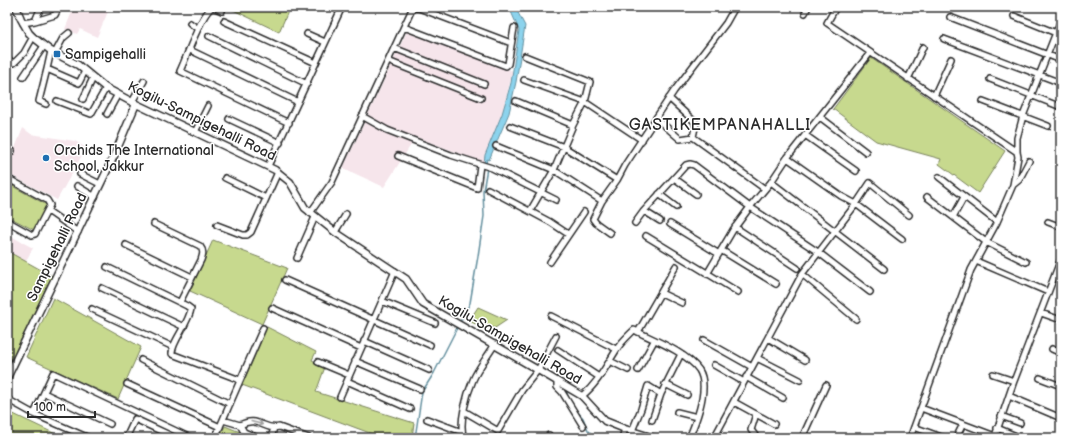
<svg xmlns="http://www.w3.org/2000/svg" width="1068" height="445" font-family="'Balsamiq Sans',sans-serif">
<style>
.built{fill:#f6e5eb}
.green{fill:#c7d98e;stroke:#79825c}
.water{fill:#8cd3ed;stroke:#65909f}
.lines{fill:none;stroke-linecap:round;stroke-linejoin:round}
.stream{stroke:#65909f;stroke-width:1.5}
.minor-casing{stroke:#2b2b2b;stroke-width:8}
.tertiary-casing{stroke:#2b2b2b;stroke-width:9}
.minor{stroke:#fff;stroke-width:5}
.tertiary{stroke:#fff;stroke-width:6}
.oneway{stroke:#a0a0a0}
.poi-dot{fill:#1f6fb2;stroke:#fff;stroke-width:1.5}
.labels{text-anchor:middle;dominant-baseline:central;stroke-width:3;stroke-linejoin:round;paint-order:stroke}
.poi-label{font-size:14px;fill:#2b2b2b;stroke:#fff;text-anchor:start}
.street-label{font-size:14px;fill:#2b2b2b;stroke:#fff}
.quarter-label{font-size:16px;letter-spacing:1px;fill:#2b2b2b;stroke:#fff}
</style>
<rect width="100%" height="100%" fill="#fff"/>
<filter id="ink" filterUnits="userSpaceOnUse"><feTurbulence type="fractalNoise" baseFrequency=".025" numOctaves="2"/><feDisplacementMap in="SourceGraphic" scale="8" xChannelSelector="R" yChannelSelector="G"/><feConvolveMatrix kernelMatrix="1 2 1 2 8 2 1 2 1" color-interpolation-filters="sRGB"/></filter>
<g filter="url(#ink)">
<path class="built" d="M74,7H110L97,37L80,29L77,34L65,29Z
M407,31L513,71L502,114L485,155L484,163L416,137L384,187L343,168Z
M23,128L31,134L75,141L86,148L57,200L7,173V168Z
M7,234L33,248L7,295Z"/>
<path class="green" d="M227,7H290L279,32Z
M871,58L1005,151L978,193L939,164L941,159L876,141L833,109Z
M7,183L47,205L34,230L7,216Z
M213,240L287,268L262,324L190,291Z
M7,251L52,276L7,369Z
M53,298L141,347L118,399L26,357Z
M478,307L507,320L495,328L480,326L469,321Z
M267,327L316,352L312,360L325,367L316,392L414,423L412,438H383L242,385Z
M7,411L64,438H7Z
M225,426L255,438H219Z"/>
<path class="water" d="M509,7H515L525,26L516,82L509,113L489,160L487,159L486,164L484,163L485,155L502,114L511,83L519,30Z"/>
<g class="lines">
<path class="stream" d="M460,322L470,303L478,256L484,216L483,191L487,168
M566,389L568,397
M575,409L583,418L588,430L595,438
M415,438L422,392L434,373L458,326"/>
<defs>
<path id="minor" d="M223,7L222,11L213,7C202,11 186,59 180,71L289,123
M416,7L511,43
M836,7L827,23L1017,152
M7,9L10,7
M805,13L808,7
M1014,16L1061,35
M950,17L1061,60
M35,21L55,15L59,7
M224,21L316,63
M23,23L35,21L41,7
M190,23L198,29
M404,27L506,66L508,64L514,28
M307,34L325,42
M209,36L307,84
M944,39L1061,83
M394,48L484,84
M190,50L298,102
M51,51L47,69L79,83L85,71
M55,53L63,38L69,33
M870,53L787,158L771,182L750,207L818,252L870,292
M525,56L590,82L585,102L573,125L554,170L530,211
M7,59L14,63L24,53L33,37
M388,61L481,98
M23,77L44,46
M908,79L923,47
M990,79L1061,107
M524,80L585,102L642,140
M934,96L951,59
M669,98L696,123L693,137
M83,99L93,78
M57,101L91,114L106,88
M516,101L573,125
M983,101L1048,126
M132,102L144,81
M46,104L39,101L47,69
M107,114L118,94
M362,116L387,130L451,155L492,168L556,200
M820,117L866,152
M656,118L674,91L726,23L735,7
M229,119L280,143
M510,126L564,147L617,180
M195,132L208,106
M805,135L856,171
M496,146L554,170L602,201
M7,149L12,151
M398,156L477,188L480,165
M787,158L841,196L856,204L902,239
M268,166L342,7
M80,174L100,184
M939,177L997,222
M7,178L47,200L50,205L35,234L32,235L7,221
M225,178L266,198
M674,178L696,194
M771,182L884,269
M1013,185L1019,180L1029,161
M77,186L95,197
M488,189L550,222L568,234
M659,194L676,207
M927,197L986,242L1026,262
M48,211L78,232
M644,211L660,221
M310,213L332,182L413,7
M953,217L964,197
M1048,222L1061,227
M635,223L643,212L686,165L690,164L694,165L750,207L733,230L707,274
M154,224L200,246C204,251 203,254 201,260L180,302
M670,224L719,254
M217,225L243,235H247L251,232L278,172
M735,227L797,268
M335,232L346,214
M610,233L596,223L593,219L602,201L617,180L625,165L656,118L680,139L693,137L765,189
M646,236L738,292
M126,245L192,277
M721,250L776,284
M297,258L315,217
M976,261L1048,292
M550,262L584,212
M107,267L187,306L191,309C189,323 171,343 172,354L240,380
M802,274L856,319
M285,280L430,345
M102,288L184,327
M661,293L682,303
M382,301L435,323
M272,308L361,348
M92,309L173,347
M1041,313L1061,320
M551,316L616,349
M638,332L676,266
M768,338L805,360
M704,340L752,367
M364,341L429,370
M1052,349L1061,353
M558,350L599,377
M757,358L800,380
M141,360L230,404
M355,361L420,389
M610,361L628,370
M318,362L349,375
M714,365L744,382
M638,370L654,341
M993,374L1014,381
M746,377L783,398
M1040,378L1061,386
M347,381L410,409
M557,381V387L562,392L583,426
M127,384L220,427
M665,384L687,395
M44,393L110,424
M582,396C598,383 606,366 617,349C621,342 628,336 634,330C654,340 686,352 699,370C710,387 696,422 689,438
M1009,396L1061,418
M340,397L395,271
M7,399L34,414L89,438
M734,402L774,424
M921,408L995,436L1014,381L1061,259
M464,411L498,431L522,390L538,370L556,336
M677,412L697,417
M34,414L53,373L191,438
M756,414L751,430L757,438
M1001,416L1020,423
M427,419L462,432
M223,420L240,425L244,432L258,438
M652,420L661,394
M240,425C258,415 264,431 279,427L309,438
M914,427L944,438
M997,428L1021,438
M632,431L641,409L648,386L661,394L681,354
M549,435L550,438
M126,438L135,419L176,438
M215,438L263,328
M271,438L274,428
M464,438C458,424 467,394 473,380C478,368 488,356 495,344
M622,438L625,429
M714,438L802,274L856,204L870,183L909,215
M802,438L826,385
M910,438L971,270L997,222L1013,185L1018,157L1017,152V138L1023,116L1061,20
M956,438L963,424"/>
<path id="tertiary" d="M16,7L21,19L29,33L33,37L51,51L78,65L106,88L132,102L275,170L290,182L305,208L335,232L406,279L423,304L538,370L582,396L605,421L625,429L654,438
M7,378L114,156L136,104"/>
</defs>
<use href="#minor" class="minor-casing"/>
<use href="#tertiary" class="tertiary-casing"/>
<use href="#minor" class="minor"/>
<use href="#tertiary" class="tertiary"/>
</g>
<defs><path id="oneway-shaft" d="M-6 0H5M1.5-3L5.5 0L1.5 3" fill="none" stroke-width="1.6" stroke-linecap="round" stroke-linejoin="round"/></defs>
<use class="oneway" href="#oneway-shaft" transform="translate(257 423) rotate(15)"/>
</g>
<g class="poi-dot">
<rect x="53" y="50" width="8" height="8" rx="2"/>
<circle cx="46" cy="158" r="4"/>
</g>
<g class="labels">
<g class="poi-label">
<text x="65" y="54">Sampigehalli</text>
<text x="54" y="150">Orchids The International<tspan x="54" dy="16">School, Jakkur</tspan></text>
</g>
<g class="street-label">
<text transform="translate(202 121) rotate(26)">Kogilu-Sampigehalli Road</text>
<text transform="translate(57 247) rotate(-64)">Sampigehalli Road</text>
<text transform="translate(510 340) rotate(30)">Kogilu-Sampigehalli Road</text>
</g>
<g class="quarter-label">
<text x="720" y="125">GASTIKEMPANAHALLI</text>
</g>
</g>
<rect width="1068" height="445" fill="none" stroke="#fff" stroke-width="24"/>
<rect x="12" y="12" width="1044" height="421" fill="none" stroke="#2b2b2b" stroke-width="1.5" filter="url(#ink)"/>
<path d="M28 411v6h67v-6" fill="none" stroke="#2b2b2b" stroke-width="2"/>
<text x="34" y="411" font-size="12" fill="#2b2b2b" stroke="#ffffff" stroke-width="3" paint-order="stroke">100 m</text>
</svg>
